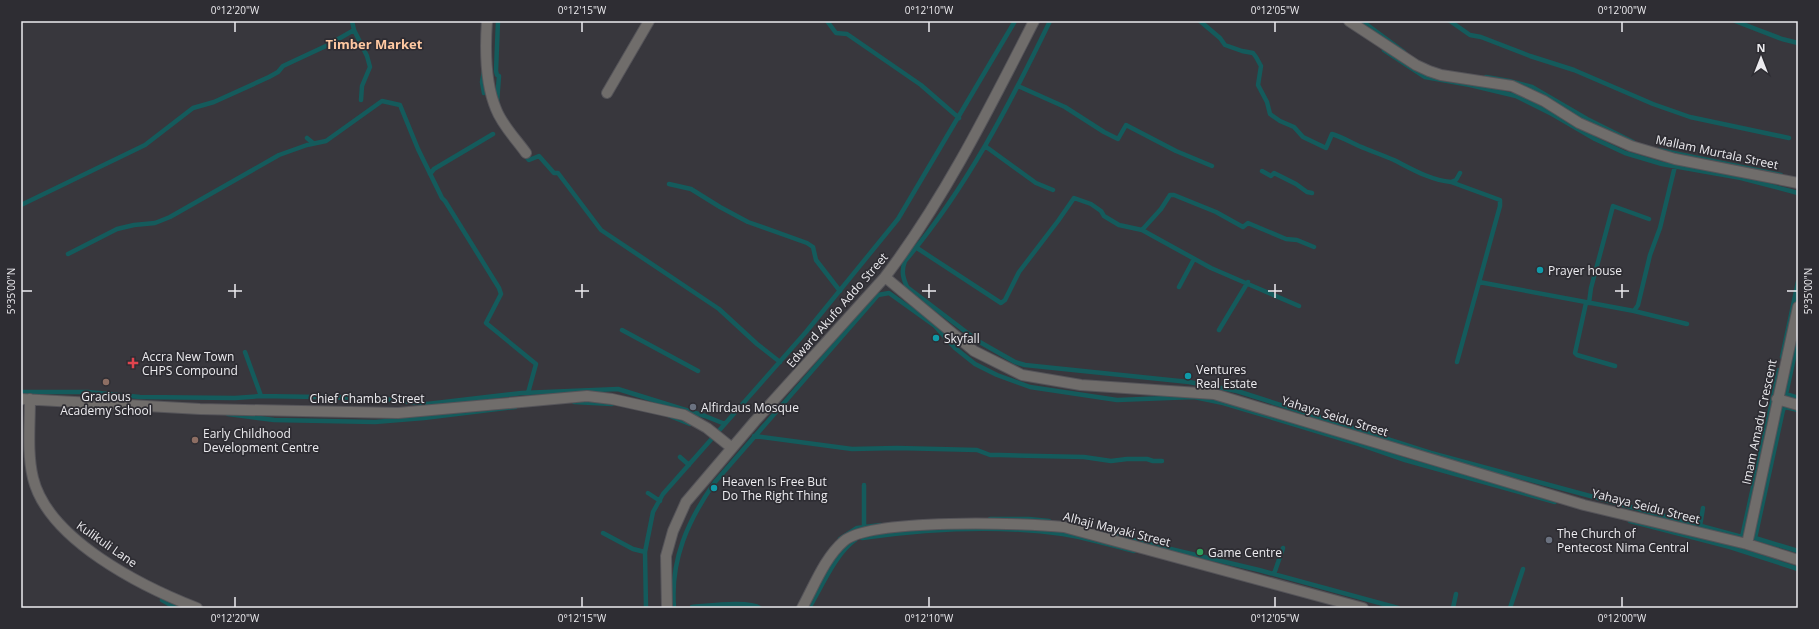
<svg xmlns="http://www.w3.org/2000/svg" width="1819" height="629" font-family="'Open Sans',sans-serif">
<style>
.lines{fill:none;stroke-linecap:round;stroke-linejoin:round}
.stream{stroke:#145b5c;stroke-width:4.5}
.street-casing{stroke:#555459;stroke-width:12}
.street{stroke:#706d6b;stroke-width:10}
.ticks{fill:none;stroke:#ecebef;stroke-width:1.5}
.culture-dot{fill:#0f9aa8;stroke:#2e2d33;stroke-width:1.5}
.health-dot{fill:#e0444e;stroke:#2e2d33;stroke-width:1.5}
.education-dot{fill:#8d6e63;stroke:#2e2d33;stroke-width:1.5}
.worship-dot{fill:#6b7280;stroke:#2e2d33;stroke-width:1.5}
.leisure-dot{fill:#2e9e5b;stroke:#2e2d33;stroke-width:1.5}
.labels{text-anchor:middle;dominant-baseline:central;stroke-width:3.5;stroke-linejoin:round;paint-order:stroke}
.street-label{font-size:12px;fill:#ecebef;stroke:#2e2d33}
.poi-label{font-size:12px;fill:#ecebef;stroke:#2e2d33;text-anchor:start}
.neighbourhood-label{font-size:13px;font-weight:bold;fill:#ffc9a2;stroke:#2e2d33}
.neatline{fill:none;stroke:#ecebef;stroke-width:1.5}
.ticks-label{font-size:10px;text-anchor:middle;fill:#ecebef}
</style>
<rect width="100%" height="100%" fill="#38373d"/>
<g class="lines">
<path class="stream" d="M352,21L354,30L367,56L370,67L362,86L361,100
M827,21L836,33L847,34L921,85L959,118
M1050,21C1009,106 966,189 905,261C901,271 903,278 907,287L978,341L1015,362L1025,365L1189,382L1237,391L1431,453L1742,537L1779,370
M1200,21L1220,38L1225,45L1242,51L1253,53L1256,57L1261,66L1258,85L1267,102L1270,114L1280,121L1294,127L1303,137L1326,148L1332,134C1342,137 1350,142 1359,146C1371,151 1382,155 1394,160C1412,169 1430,180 1451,182L1500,200V206L1457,362
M1362,21L1404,52
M1450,21L1470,35L1481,37L1530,56L1574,70L1653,104L1690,117L1789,138
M1735,21L1782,39L1798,43
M1384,50L1425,77L1470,85L1516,96L1552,114L1595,139L1625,153L1662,164L1741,178L1798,193
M484,71L482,82L484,93
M1486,77L1509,81L1532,87L1587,119L1633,142
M1018,86L1065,107L1104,132L1118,139L1126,125L1176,151L1212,166
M497,102L499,76L497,75L496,71L498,21
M307,138L313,143
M985,146L1036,183L1053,190
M1659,150L1781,175
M523,153L529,160L539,156L554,173H558L601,230L719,309L757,344L780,362
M1262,171L1271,176L1274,173L1296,184L1307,192L1312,193
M430,174L434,169L493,134
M1451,182L1456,180L1460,173
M669,184L691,189L720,207L748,222L807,243L813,247L816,260L840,291
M21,205L145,145L193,108L214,102L269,77L278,72L283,66L328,45L354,30
M1142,230L1161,209L1170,195H1174L1216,212L1243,227L1248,223L1286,239L1297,240L1314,247
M917,248L1001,303L1005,300L1019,272L1058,221L1074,198L1091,204L1101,211L1104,216L1119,225L1142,230L1211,268L1299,306
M68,254L117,229L134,225L155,223L170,217L279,155L307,145L326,141L382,101L400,105L418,149L442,198L445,201L499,288L501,294L486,323L536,364L528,393
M1479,282L1634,311L1687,324
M1179,287L1194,259
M1586,303L1575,353L1577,355L1615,366
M1589,303L1591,288L1613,206L1649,219
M1634,311L1638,305L1650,255L1660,228L1675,166
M622,330L698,371
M1219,330L1248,282
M1798,339L1786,394L1798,398
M245,352L261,396
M1782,357L1798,282
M21,392H88L140,397L235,398L261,396L376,398L427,404L522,393L618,389L705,416L725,424
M574,402L612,404
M1798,410L1785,407L1783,410L1755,538L1798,551
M228,414L274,420L375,422L424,418L515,407
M670,416L690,424
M754,436L852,449L897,448L977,450L990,455H1000L1084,457L1111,461L1127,459H1147L1153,461H1162
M680,457L689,465
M864,485V526
M648,493L660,501
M990,519H1029L1049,521
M1630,521L1730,547L1798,569
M1700,526L1703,508
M603,533L633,549L645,552
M1103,533L1259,570L1398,608
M862,538C926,529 999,525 1063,534C1087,538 1111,545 1134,551
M840,539L857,528L881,525
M1274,574L1283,548
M162,600L176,608
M692,607C707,606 749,600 760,608
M646,608L645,552L653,512L663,494L806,332L898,219L1015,21
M674,608C670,560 688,520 715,482L878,295L889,293L935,326L955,348L975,364L997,375L1030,387L1117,400L1194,397L1223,403L1359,444L1405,460L1555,502
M809,608C821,588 836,553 855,540
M1453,608L1456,594
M1510,608L1523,569"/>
<defs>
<path id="street" d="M487,21C485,49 485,83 496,109C502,125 516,139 526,153
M1349,21L1416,65L1429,71L1441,75L1512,86L1544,101L1579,123L1631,146L1675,159L1798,183
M607,93L649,21
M885,277L974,351L1022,375L1081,385L1214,394L1584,505L1747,544L1798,560
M21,399L200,409L398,413L587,396L612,399L684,415L707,428L732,448
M30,399C30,425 27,453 33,478C48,540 143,587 197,608
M1777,399L1798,405
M1747,544L1798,307
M667,608L666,556L673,531L686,502L755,421L885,277C945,198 989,109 1034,21
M802,608C814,586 825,557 844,541C871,518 1025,523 1064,527L1363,608"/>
</defs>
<use href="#street" class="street-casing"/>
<use href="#street" class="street"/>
</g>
<path class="ticks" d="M235,22V32M582,22V32M929,22V32M1275,22V32M1622,22V32M235,284V298M582,284V298M929,284V298M1275,284V298M1622,284V298M22,291H32M228,291H242M575,291H589M922,291H936M1268,291H1282M1615,291H1629M1787,291H1797M235,597V607M582,597V607M929,597V607M1275,597V607M1622,597V607"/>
<g class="culture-dot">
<circle cx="1540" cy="270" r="4"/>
<circle cx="936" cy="338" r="4"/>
<circle cx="1188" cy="376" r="4"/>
<circle cx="714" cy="488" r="4"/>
</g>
<path class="health-dot" d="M131 357h4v4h4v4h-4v4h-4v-4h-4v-4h4z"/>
<g class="education-dot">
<circle cx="106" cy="382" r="4"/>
<circle cx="195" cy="440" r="4"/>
</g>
<g class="worship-dot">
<circle cx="693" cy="407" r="4"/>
<circle cx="1549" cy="540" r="4"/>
</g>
<circle class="leisure-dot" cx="1200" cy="552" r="4"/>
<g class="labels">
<g class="street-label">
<text transform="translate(1717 152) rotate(12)">Mallam Murtala Street</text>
<text transform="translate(837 310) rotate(-49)">Edward Akufo Addo Street</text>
<text x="367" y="398">Chief Chamba Street</text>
<text transform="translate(1335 416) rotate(17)">Yahaya Seidu Street</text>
<text transform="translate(1759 422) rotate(-78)">Imam Amadu Crescent</text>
<text transform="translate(1646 506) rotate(14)">Yahaya Seidu Street</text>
<text transform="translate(1117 529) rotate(14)">Alhaji Mayaki Street</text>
<text transform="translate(107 544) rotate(35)">Kulikuli Lane</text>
</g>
<g class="poi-label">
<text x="1548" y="270">Prayer house</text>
<text x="944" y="338">Skyfall</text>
<text x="142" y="356">Accra New Town<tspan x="142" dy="14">CHPS Compound</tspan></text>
<text x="1196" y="369">Ventures<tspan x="1196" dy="14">Real Estate</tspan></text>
<text x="106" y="396" text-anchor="middle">Gracious<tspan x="106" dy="14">Academy School</tspan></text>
<text x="701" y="407">Alfirdaus Mosque</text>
<text x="203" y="433">Early Childhood<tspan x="203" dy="14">Development Centre</tspan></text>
<text x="722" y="481">Heaven Is Free But<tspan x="722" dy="14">Do The Right Thing</tspan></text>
<text x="1557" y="533">The Church of<tspan x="1557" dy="14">Pentecost Nima Central</tspan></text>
<text x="1208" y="552">Game Centre</text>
</g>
<g class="neighbourhood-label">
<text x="374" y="44">Timber Market</text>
</g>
</g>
<rect width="1819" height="629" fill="none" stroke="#2e2d33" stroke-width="44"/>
<g transform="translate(1761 58)" stroke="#2e2d33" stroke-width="3" paint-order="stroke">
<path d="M0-3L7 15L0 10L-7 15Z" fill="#ecebef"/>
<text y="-6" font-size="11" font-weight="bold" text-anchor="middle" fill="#ecebef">N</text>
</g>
<rect x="22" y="22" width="1775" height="585" class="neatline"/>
<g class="ticks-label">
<text x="235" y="14">0°12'20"W</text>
<text x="582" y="14">0°12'15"W</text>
<text x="929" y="14">0°12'10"W</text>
<text x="1275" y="14">0°12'05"W</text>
<text x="1622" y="14">0°12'00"W</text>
<text transform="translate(11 291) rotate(-90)" y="4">5°35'00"N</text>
<text transform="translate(1808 291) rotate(-90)" y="4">5°35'00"N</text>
<text x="235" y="622">0°12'20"W</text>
<text x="582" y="622">0°12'15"W</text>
<text x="929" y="622">0°12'10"W</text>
<text x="1275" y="622">0°12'05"W</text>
<text x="1622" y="622">0°12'00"W</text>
</g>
</svg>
